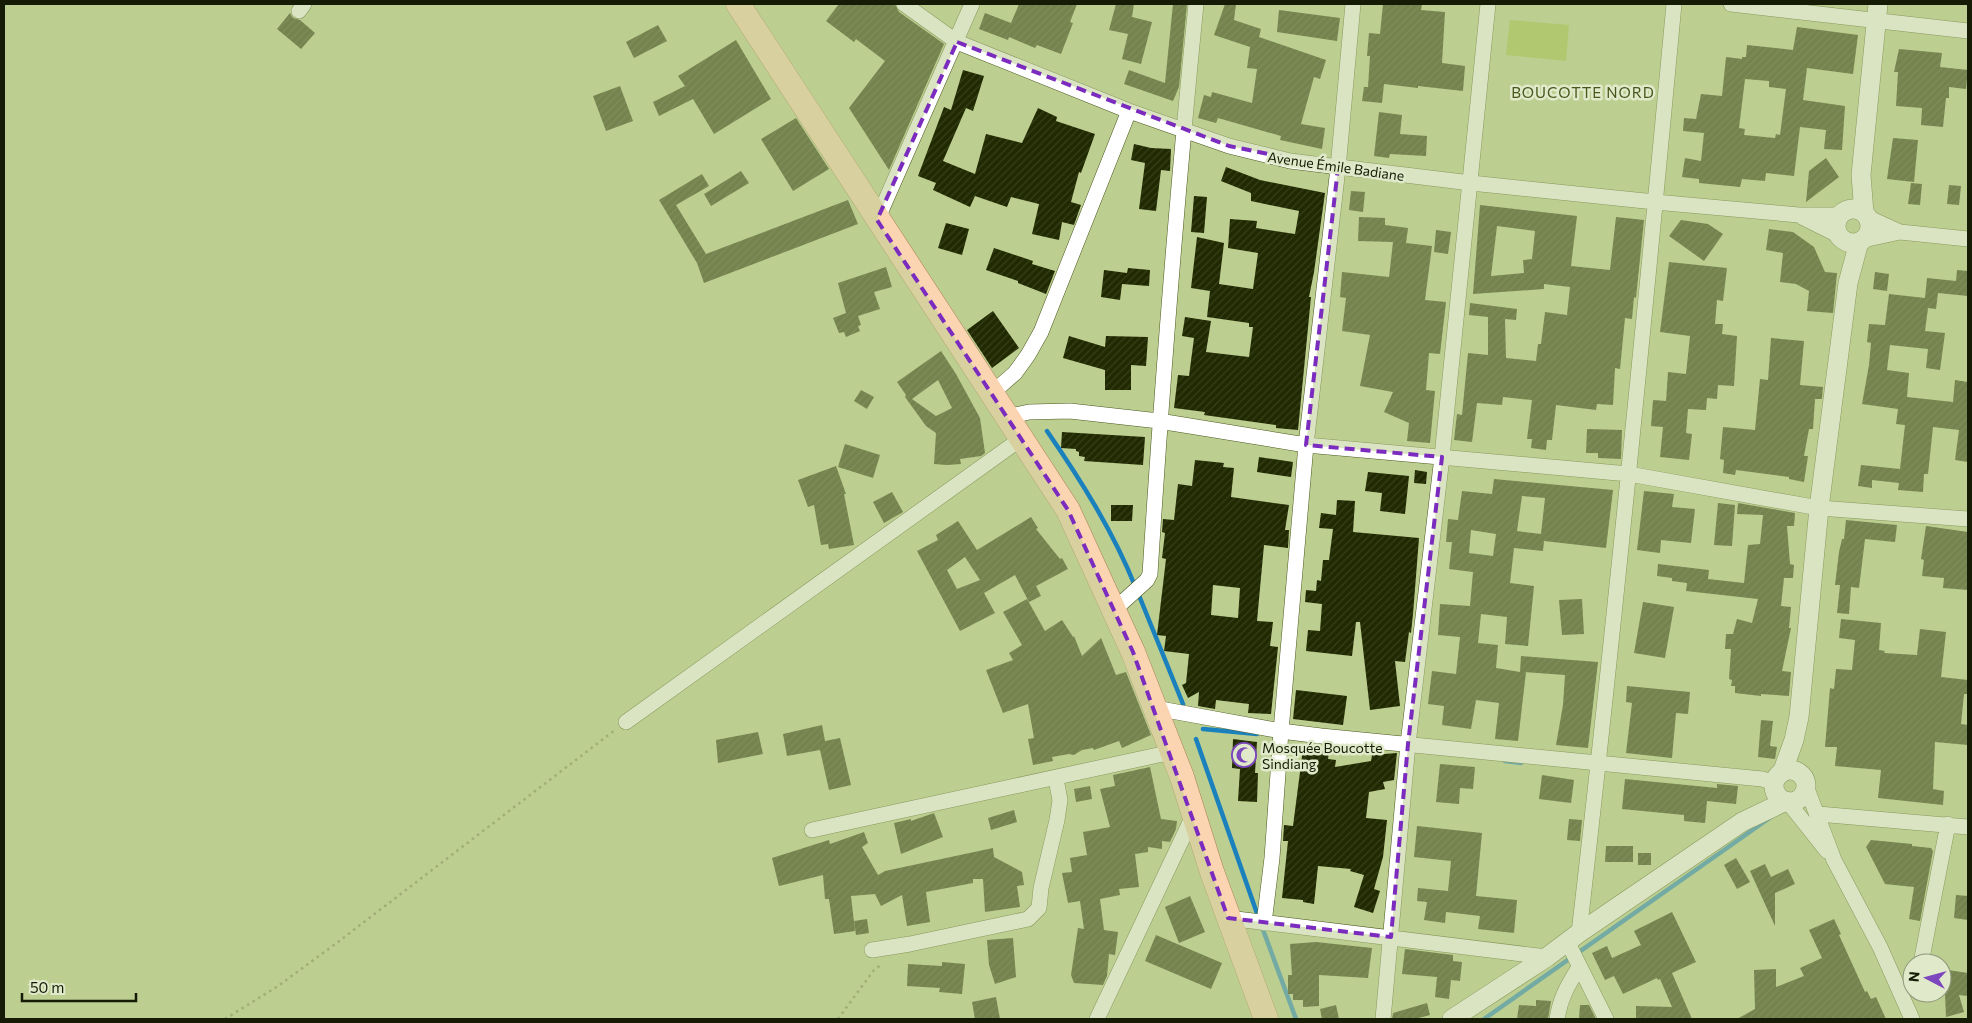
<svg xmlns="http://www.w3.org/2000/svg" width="1972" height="1023" font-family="Commissioner,sans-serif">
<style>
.green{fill:#a4c14a}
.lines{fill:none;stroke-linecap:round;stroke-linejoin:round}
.stream{stroke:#1b81bd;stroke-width:4.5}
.building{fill:url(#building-hatch);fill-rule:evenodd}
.minor-casing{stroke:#4b591e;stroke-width:16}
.tertiary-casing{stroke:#4b591e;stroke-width:20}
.primary-casing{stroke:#a98053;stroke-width:25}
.path{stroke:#7c895a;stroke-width:2.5;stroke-dasharray:2.5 4;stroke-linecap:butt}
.minor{stroke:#fff;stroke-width:15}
.tertiary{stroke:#fff;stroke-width:19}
.primary{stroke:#fbd4b2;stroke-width:24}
.marked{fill:none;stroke:#7b2cbf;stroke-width:4;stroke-dasharray:10 6;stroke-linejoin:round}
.labels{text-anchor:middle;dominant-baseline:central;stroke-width:5;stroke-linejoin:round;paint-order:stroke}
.street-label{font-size:14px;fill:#151b04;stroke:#e0eacb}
.poi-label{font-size:14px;fill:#151b04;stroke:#e0eacb;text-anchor:start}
.neighbourhood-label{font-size:15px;letter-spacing:1px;fill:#49571c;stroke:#e0eacb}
</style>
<defs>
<pattern id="building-hatch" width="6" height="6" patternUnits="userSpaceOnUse" patternTransform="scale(1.25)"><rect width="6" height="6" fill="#202900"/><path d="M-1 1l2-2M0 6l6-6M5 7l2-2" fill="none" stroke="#373f1b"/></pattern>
</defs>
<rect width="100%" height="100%" fill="#bcce90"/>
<path class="green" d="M1510,20L1569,25L1566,61L1506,55Z"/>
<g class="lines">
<path class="stream" d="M1047,431C1080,479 1113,531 1135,586
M1138,593L1183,704
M1203,729L1257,734
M1196,739L1259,919
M1505,761L1521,763
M1262,927L1296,1019
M1484,1019L1771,817"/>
</g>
<path class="building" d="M839,4H895L899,12L944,44L889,170L849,108L885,61L856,39L854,42L826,21Z
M1019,4H1077L1070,22L1073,23L1061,54L1037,45L1035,48L1009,37L1008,40L979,29L985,13L1011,23Z
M1116,4H1134L1132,17L1152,22L1141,64L1122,59L1128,34L1109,30Z
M1173,4H1187L1179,87L1173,101L1124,84L1129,70L1165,83Z
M1225,4H1236L1234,20L1261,29L1259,37L1326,60L1320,79L1314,77L1301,124L1325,128L1322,149L1280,140L1281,136L1218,118L1216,123L1198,118L1204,95L1211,97L1212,92L1252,103L1257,69L1247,68L1250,47L1214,35Z
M1383,4H1422L1421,10L1445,12L1442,63L1465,66L1463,91L1418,86V88L1384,84L1382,103L1362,101L1364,87H1368L1370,56H1367L1369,33L1380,34Z
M1279,10L1340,18L1337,41L1277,32Z
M290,13L293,18L300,20L315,33L301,49L277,29Z
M658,25L667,41L634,58L626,42Z
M1797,27L1858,35L1853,74L1807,68L1803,100L1845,106L1842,150L1824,149L1826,130L1800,127L1794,176L1766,173L1765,181L1742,179L1740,187L1699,183V179L1682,177L1685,158L1701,161L1704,133L1683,131L1684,118L1696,119L1701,94L1722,96L1726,57L1742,59V57H1746L1747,45L1793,50ZM1745,79L1769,81V87L1786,89L1780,135L1776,134L1775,138L1744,135L1745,129L1739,128Z
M736,40L771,99L714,134L693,99L659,116L653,102L685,86L678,76Z
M1899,49L1942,53L1940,67L1968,70L1966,89L1949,87V98H1946L1943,127L1921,125L1922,108L1896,106L1898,72H1894Z
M963,70L984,76L973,111L966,108L943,161L975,174L986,134L1022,143L1038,108L1057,117L1056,121L1095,134L1081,173L1079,172L1071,202L1081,205L1074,225L1062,222L1059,240L1032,234L1039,204L1011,197L1007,207L975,196L970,207L933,190L936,183L918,176L944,107L951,110Z
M620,86L633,121L606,131L593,96Z
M1379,112L1402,115L1400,134L1427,136L1426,156L1390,154L1389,158L1374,156Z
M796,118L829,169L793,191L761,139Z
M1893,138L1918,140L1914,182L1887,179Z
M1134,144L1151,148L1171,149L1170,171L1161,170L1156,211L1139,209L1145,163L1131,160Z
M1826,158L1839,177L1806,202L1809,171Z
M1226,167L1260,180L1325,193L1314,272L1309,297H1311L1298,430L1276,428V425L1204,415L1205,412L1174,408L1178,375L1189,376L1194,338L1182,336L1185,317L1211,321L1206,352L1249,357L1253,327H1249V323L1207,317L1210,291L1191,288L1197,237L1224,243L1219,284L1253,289L1258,253L1228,248L1230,219L1257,221L1256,228L1295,234L1299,211L1251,201V193L1221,181Z
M741,171L749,183L711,206L704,194Z
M702,174L709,186L676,205L706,254L848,200L858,224L704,283L697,263L659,200Z
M1911,183L1922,184L1920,205L1908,204Z
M1949,185L1961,186L1959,205L1947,204Z
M1351,191L1365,192L1363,212L1349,210Z
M1194,196L1207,197L1204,233L1191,232Z
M1480,205L1577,216L1571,266L1610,270L1616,217L1644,220L1636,298L1634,297L1632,319L1625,318L1620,369L1615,368L1613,405L1597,404L1596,410L1556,405L1552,440H1547L1546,450L1531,448L1532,439H1527L1532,400L1503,397L1502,405L1477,403L1472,442L1454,440L1457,414L1462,415L1468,353L1488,355V317L1469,315L1470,303L1517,309L1516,320L1505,319L1506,358L1536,361L1538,344H1541L1545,312L1567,315L1570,287L1544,284V289L1473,294ZM1497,226L1535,231L1532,259L1523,260L1524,273L1491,276Z
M1359,217L1385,218V225L1408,228L1406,243L1432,246L1425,300L1446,302L1440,354L1429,353L1426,390L1435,391L1430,443L1407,441L1409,423L1384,412L1393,392L1360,386L1370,335L1342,331L1346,298L1340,297L1342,272L1389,277L1393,242L1358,241Z
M1681,220L1708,224L1723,234L1704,261L1669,236Z
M946,223L969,229L962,255L938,248Z
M1769,229L1793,232L1814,247L1825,272L1837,273L1833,313L1807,311L1809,291L1796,284L1780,282L1783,253L1766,250Z
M1436,230L1451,232L1448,254L1434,252Z
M994,248L1033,261L1032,264L1055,271L1046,294L1018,283V281L986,270Z
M1669,262L1727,268L1723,301L1717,300L1715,324H1723L1722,334L1737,336L1734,386L1718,385L1717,399L1707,398L1706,410L1688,409L1686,433L1692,434L1689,460L1660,457L1663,427L1651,426L1653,400L1666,401L1668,372L1686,374L1690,336L1660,332Z
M886,267L892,287L874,292L880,309L858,316L861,325L858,326L860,331L846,337L844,332L839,333L833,318L846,313L838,283Z
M1128,268L1150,270L1149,286L1122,284L1120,300L1101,297L1104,270L1127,273Z
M1957,270L1968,271V296L1938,293L1936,309L1928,308L1925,331L1945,333L1940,370L1926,368L1928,349L1890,345L1887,370L1909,373L1907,397L1953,402L1955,380L1968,382V462L1955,460L1959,430L1933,427L1928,474H1924L1923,492L1898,490L1899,483L1872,480V488L1858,486L1861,465L1900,469L1905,425L1896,424L1898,409L1862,404L1869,365L1871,343L1867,342L1869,324L1885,325L1889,294L1925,298L1927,278L1956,281Z
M1875,272L1889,274L1887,291L1873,289Z
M993,311L1019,348L992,368L967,330Z
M1069,336L1105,347L1106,336L1148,337L1146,366L1131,365V390H1105V370L1063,358Z
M1771,338L1804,341L1800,385L1823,387L1822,399H1815L1813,429H1809L1804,456H1808L1804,482L1789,479V477L1736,470L1735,475L1723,473L1724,460L1720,459L1723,427L1755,430L1760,379L1768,380Z
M941,351L956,374L980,418L985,453L981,456L960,459L961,464L947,465L934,464L936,433L926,426L905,397L906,395L897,382ZM938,380L952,408L936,416L912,399Z
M861,390L874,397L867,409L854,401Z
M1587,429L1622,430L1621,459L1598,458V453H1586Z
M1062,432L1145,437L1143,465L1084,461L1085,457L1079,456V452L1076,451V449L1061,448Z
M845,444L880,455L873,478L838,467Z
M1259,457L1293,462L1291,477L1257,472Z
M1195,460L1224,463L1223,467L1234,468L1231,497L1289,505L1285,530H1289L1288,548L1264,545L1257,621L1273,622L1270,646L1278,647L1271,714L1248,713L1249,704L1216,700L1215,709L1198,706L1199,692L1188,698L1182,685L1186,683L1189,654L1164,651L1166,636L1157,635L1166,559L1162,558L1165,533L1162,532L1163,519L1174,520L1178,484L1192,486ZM1213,585L1240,588L1238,618L1211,615Z
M836,466L846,494H844L854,545L829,549L828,544L821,545L814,505L808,507L798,480Z
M1415,470L1427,472L1426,484L1414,483Z
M1368,472L1409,476L1405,514L1380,511L1382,493L1365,491Z
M1494,479L1613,490L1606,548L1544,541L1543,551L1514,548L1510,583L1534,586L1528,646L1505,644L1507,617L1481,614L1478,643L1498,645L1496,668L1520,672L1521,656L1598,662L1588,748L1556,745L1563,705L1565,675L1524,672H1526L1518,741L1495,739L1499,703L1476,700L1471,729L1442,725L1444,706L1428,704L1432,671L1456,674L1460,637L1438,635L1440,604L1470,606L1473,572L1449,569L1452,542H1446L1448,519L1458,520L1462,491L1492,494ZM1522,496L1545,498L1541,534L1517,531ZM1471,530L1496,534L1493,556L1469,553Z
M1644,491L1674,494L1672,507L1695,509L1691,543L1661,540L1660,553L1637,550Z
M892,492L903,512L884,523L873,502Z
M1337,500L1355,501L1353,532L1419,538L1413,614L1411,633L1409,632L1405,662L1395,661L1400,706L1370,710L1360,622H1356L1352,656L1306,651L1308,630L1320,631L1322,604L1305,602L1306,590L1316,591L1317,580L1321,581L1323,560H1329L1333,529L1319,528L1321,513L1336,515Z
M1718,503L1735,505L1732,546L1714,545Z
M1738,503L1795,513L1794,526H1787L1790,564L1794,565L1793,578H1784L1781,606L1791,607L1789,628H1791L1782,671L1791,672L1789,696L1761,694V696L1735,693V686H1731L1732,680L1729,679L1731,649H1725L1726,634H1733L1737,619L1752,623L1758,599L1686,591L1687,583L1672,581V578L1657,576L1658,564L1709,570L1708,579L1744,583L1748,545L1760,544L1763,515L1737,514Z
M1111,505H1133L1132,521H1111Z
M1031,517L1038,528L1036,529L1060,559L1062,558L1068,569L1036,586L1041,596L1029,602L1015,575L984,593L995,613L960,631L917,551L938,540L936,535L958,521L977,550ZM965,557L980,580L957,589L947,570Z
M1846,520L1897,525L1895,542L1865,539L1859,588L1851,587L1849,614L1837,613L1840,585H1835L1839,552L1842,539H1844Z
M1926,526L1968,532V590L1943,588L1944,578L1922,576L1924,560L1921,559Z
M1027,599L1045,631L1062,620L1073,637L1074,636L1082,656L1101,638L1116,675L1126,672L1151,735L1122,748L1119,741L1094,750L1093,748L1082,750L1074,755L1069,754L1052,757L1053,761L1033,765L1028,739L1034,738L1028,704L1003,713L986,670L1013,660L1009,653L1022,645L1003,612Z
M1582,599L1584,634L1562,635L1559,600Z
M1643,602L1674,607L1665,658L1634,653Z
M1841,619L1881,623L1879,650L1885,651L1884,653L1917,655L1920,629L1946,632L1941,677L1968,680V694H1964L1961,724L1968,725V745L1935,742L1933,789L1944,791L1943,805L1878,798L1881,770L1835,766L1837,747H1825L1830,688L1834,689L1836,669L1852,670L1855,640L1839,638Z
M1627,686L1690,692L1688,714L1676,713L1672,758L1626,753L1632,703L1626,702Z
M1296,690L1347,696L1343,725L1293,719Z
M1761,720L1773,721L1770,746L1777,747L1775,759L1758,757Z
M822,725L825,741L840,738L851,785L829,790L820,750L787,756L783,734Z
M758,732L763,754L718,763L716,740Z
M1233,739L1257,742L1255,773H1258L1257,802L1238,801L1240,769L1232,768Z
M1303,749L1329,752L1328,759L1336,760L1335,767L1371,761L1372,755L1397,753L1394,780L1383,782L1385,789L1369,792L1366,818L1387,820L1383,857L1374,889L1380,891L1373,913L1354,907L1364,875L1350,871L1351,869L1318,866L1314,904L1303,902V900L1282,898L1288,841H1283L1284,825L1293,826Z
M1440,764L1475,767L1473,789L1460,788L1459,804L1436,802Z
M1150,767L1161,819L1177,821L1176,829L1170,842L1162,841V849L1148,847V852L1135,854L1139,887L1119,889L1120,895L1100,899L1104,930L1118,932L1115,955L1109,954L1107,976L1103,985L1074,983L1071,975L1078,928L1084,929L1080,901L1068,903L1062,873L1072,872L1070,858L1087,855L1083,832L1110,827L1100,789L1115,786L1113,775Z
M1542,775L1574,780L1571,803L1539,799Z
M1625,779L1717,788V784L1738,786L1736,804L1707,801L1705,823L1684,821V815L1622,809Z
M1090,786L1092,799L1076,802L1074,789Z
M1014,810L1017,822L991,830L988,818Z
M934,813L943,837L901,854L894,823L911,819V821Z
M1569,819L1582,820L1580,841L1567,840Z
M1417,826L1482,833L1476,896L1517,900L1514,933L1478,929L1480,916L1446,912L1445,923L1424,920L1427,902L1417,901L1418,888L1448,891L1451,861L1414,857Z
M864,832L868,843L862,847L878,875L885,871L993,848L994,857L1022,872L1024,885L1017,886L1020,907L985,912L983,879H973V883L926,892L930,922L907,926L902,895L881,906L875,894L851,896L855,931L834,934L829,899H825L823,875L779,886L772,858L829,840L830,844Z
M1871,840L1912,844V846L1931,848L1933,851L1920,921L1909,919L1914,887L1885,884L1866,847Z
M1606,846H1633V862H1605Z
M1638,853H1651V865H1638Z
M1736,858L1750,882L1737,889L1724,865Z
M1765,864L1771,877L1788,869L1795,884L1775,893V926L1750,871Z
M1956,895L1968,896V920L1954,918Z
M1190,896L1205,932L1179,943L1165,907Z
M1672,912L1696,962L1672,973L1692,1019H1636V1006L1672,1007L1660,979L1658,980L1657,978L1623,994L1614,976L1605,980L1592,953L1607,946L1612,958L1641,945L1634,931Z
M867,919L869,933L856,935L854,921Z
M1834,919L1841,934L1839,935L1865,992L1867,991L1871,999L1876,997L1886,1019H1737L1755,1009L1754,970L1776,969V987L1804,976L1800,968L1822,958L1809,930Z
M1156,935L1222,963L1211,989L1145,961Z
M1013,938L1016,977L995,984L989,965L987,940Z
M1316,942L1372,948L1368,978L1319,975V1006L1303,1007V1000H1293V994H1288V975H1292L1290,944Z
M1405,949L1453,955V961L1462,962L1460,981L1451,980L1449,999L1435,997L1437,977L1402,974Z
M942,962L965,964L962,994L939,992L940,988L907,986L908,964L942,966Z
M1948,970L1968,973V996L1959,995L1964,1012L1946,1017L1945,993Z
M996,997L1000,1019H975L972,1002Z
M1536,1000L1551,1001L1548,1019H1517L1519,1005L1536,1006Z
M1427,1003L1430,1015L1415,1019H1392L1393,1013Z
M1336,1005L1339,1019H1322L1320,1009Z
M1580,1005H1589L1596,1019H1579Z"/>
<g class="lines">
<defs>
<path id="minor" d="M904,4L957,42L1129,111L1229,146L1290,161L1471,183L1655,202L1799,215H1841
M1731,4L1968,31
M299,11L304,4
M1802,217L1840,236
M1867,217L1900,232L1968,239
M877,220L972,4
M1863,240L1900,232
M991,394L1015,373L1028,355L1041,332L1129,111
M1007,417L1029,412L1070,411L1159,421L1306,445L1629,474L1819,508L1968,519
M1115,609L1147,580L1150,574C1162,384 1177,194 1196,4
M1155,708L1281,731L1321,736L1762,779L1775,783
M626,722L1022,438
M1806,786L1834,860L1880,947L1912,1019
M1788,802L1827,851
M1818,814L1968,827
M812,830L1172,752
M1228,918L1547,957
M1264,923L1272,858L1281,731L1306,445L1338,168L1353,4
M1579,933C1615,624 1645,314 1674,4
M1567,941L1606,1019
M872,950L910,944L1028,919L1039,908L1041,888L1057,820L1060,800L1056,779
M1921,963L1948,824
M1097,1019L1193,816
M1383,1019L1408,744L1442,457L1488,4
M1557,1019C1560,998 1568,985 1579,967"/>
<path id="tertiary" d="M1836 226a17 17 0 1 1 34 0a17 17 0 1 1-34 0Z
M1864,213L1861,175L1878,4
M1774 786a16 16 0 1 1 32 0a16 16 0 1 1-32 0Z
M1782,773L1794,740L1799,717L1819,508L1848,283L1859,242
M1452,1019L1547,957L1579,933L1742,822L1786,801"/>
<path id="primary" d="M738,4L1068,510L1133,652L1182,777L1212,872L1266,1019"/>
</defs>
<use href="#minor" class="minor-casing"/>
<use href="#tertiary" class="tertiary-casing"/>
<use href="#primary" class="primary-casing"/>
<path class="path" d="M225,1019L278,986L334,945L615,730
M838,1019L874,970L882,964"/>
<use href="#minor" class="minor"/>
<use href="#tertiary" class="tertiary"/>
<use href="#primary" class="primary"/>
</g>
<path d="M0 0H1972V1023H0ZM957,42L1229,146L1338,168L1306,445L1442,457L1408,744L1391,937L1228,918L1133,652L1068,510L877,220Z" fill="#bcce90" fill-opacity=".55" fill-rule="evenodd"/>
<path class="marked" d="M957,42L1229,146L1338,168L1306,445L1442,457L1408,744L1391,937L1228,918L1133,652L1068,510L877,220Z"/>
<defs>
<symbol id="mosque-ring" viewBox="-11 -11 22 22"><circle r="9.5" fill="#e0eacb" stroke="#7c46bd" stroke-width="1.5"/><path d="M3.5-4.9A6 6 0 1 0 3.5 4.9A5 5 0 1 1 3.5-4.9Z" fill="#7c46bd"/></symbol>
</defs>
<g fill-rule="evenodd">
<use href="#mosque-ring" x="1230" y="741" width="28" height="28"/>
</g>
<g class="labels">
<g class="street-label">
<text transform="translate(1336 166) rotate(8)">Avenue Émile Badiane</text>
</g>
<g class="poi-label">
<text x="1262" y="747">Mosquée Boucotte<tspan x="1262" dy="16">Sindiang</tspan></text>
</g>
<g class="neighbourhood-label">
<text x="1583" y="92">BOUCOTTE NORD</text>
</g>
</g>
<rect width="1972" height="1023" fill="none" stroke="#151b04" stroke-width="10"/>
<g transform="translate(1927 978) rotate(276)"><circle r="24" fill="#e0eacb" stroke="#8f977b"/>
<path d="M0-4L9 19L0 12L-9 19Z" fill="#7c46bd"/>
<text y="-8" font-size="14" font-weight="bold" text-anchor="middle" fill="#151b04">N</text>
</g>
<path d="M22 993v8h114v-8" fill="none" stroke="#151b04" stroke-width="2.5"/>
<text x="30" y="993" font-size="15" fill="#151b04" stroke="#e0eacb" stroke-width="4" paint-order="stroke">50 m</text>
</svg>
